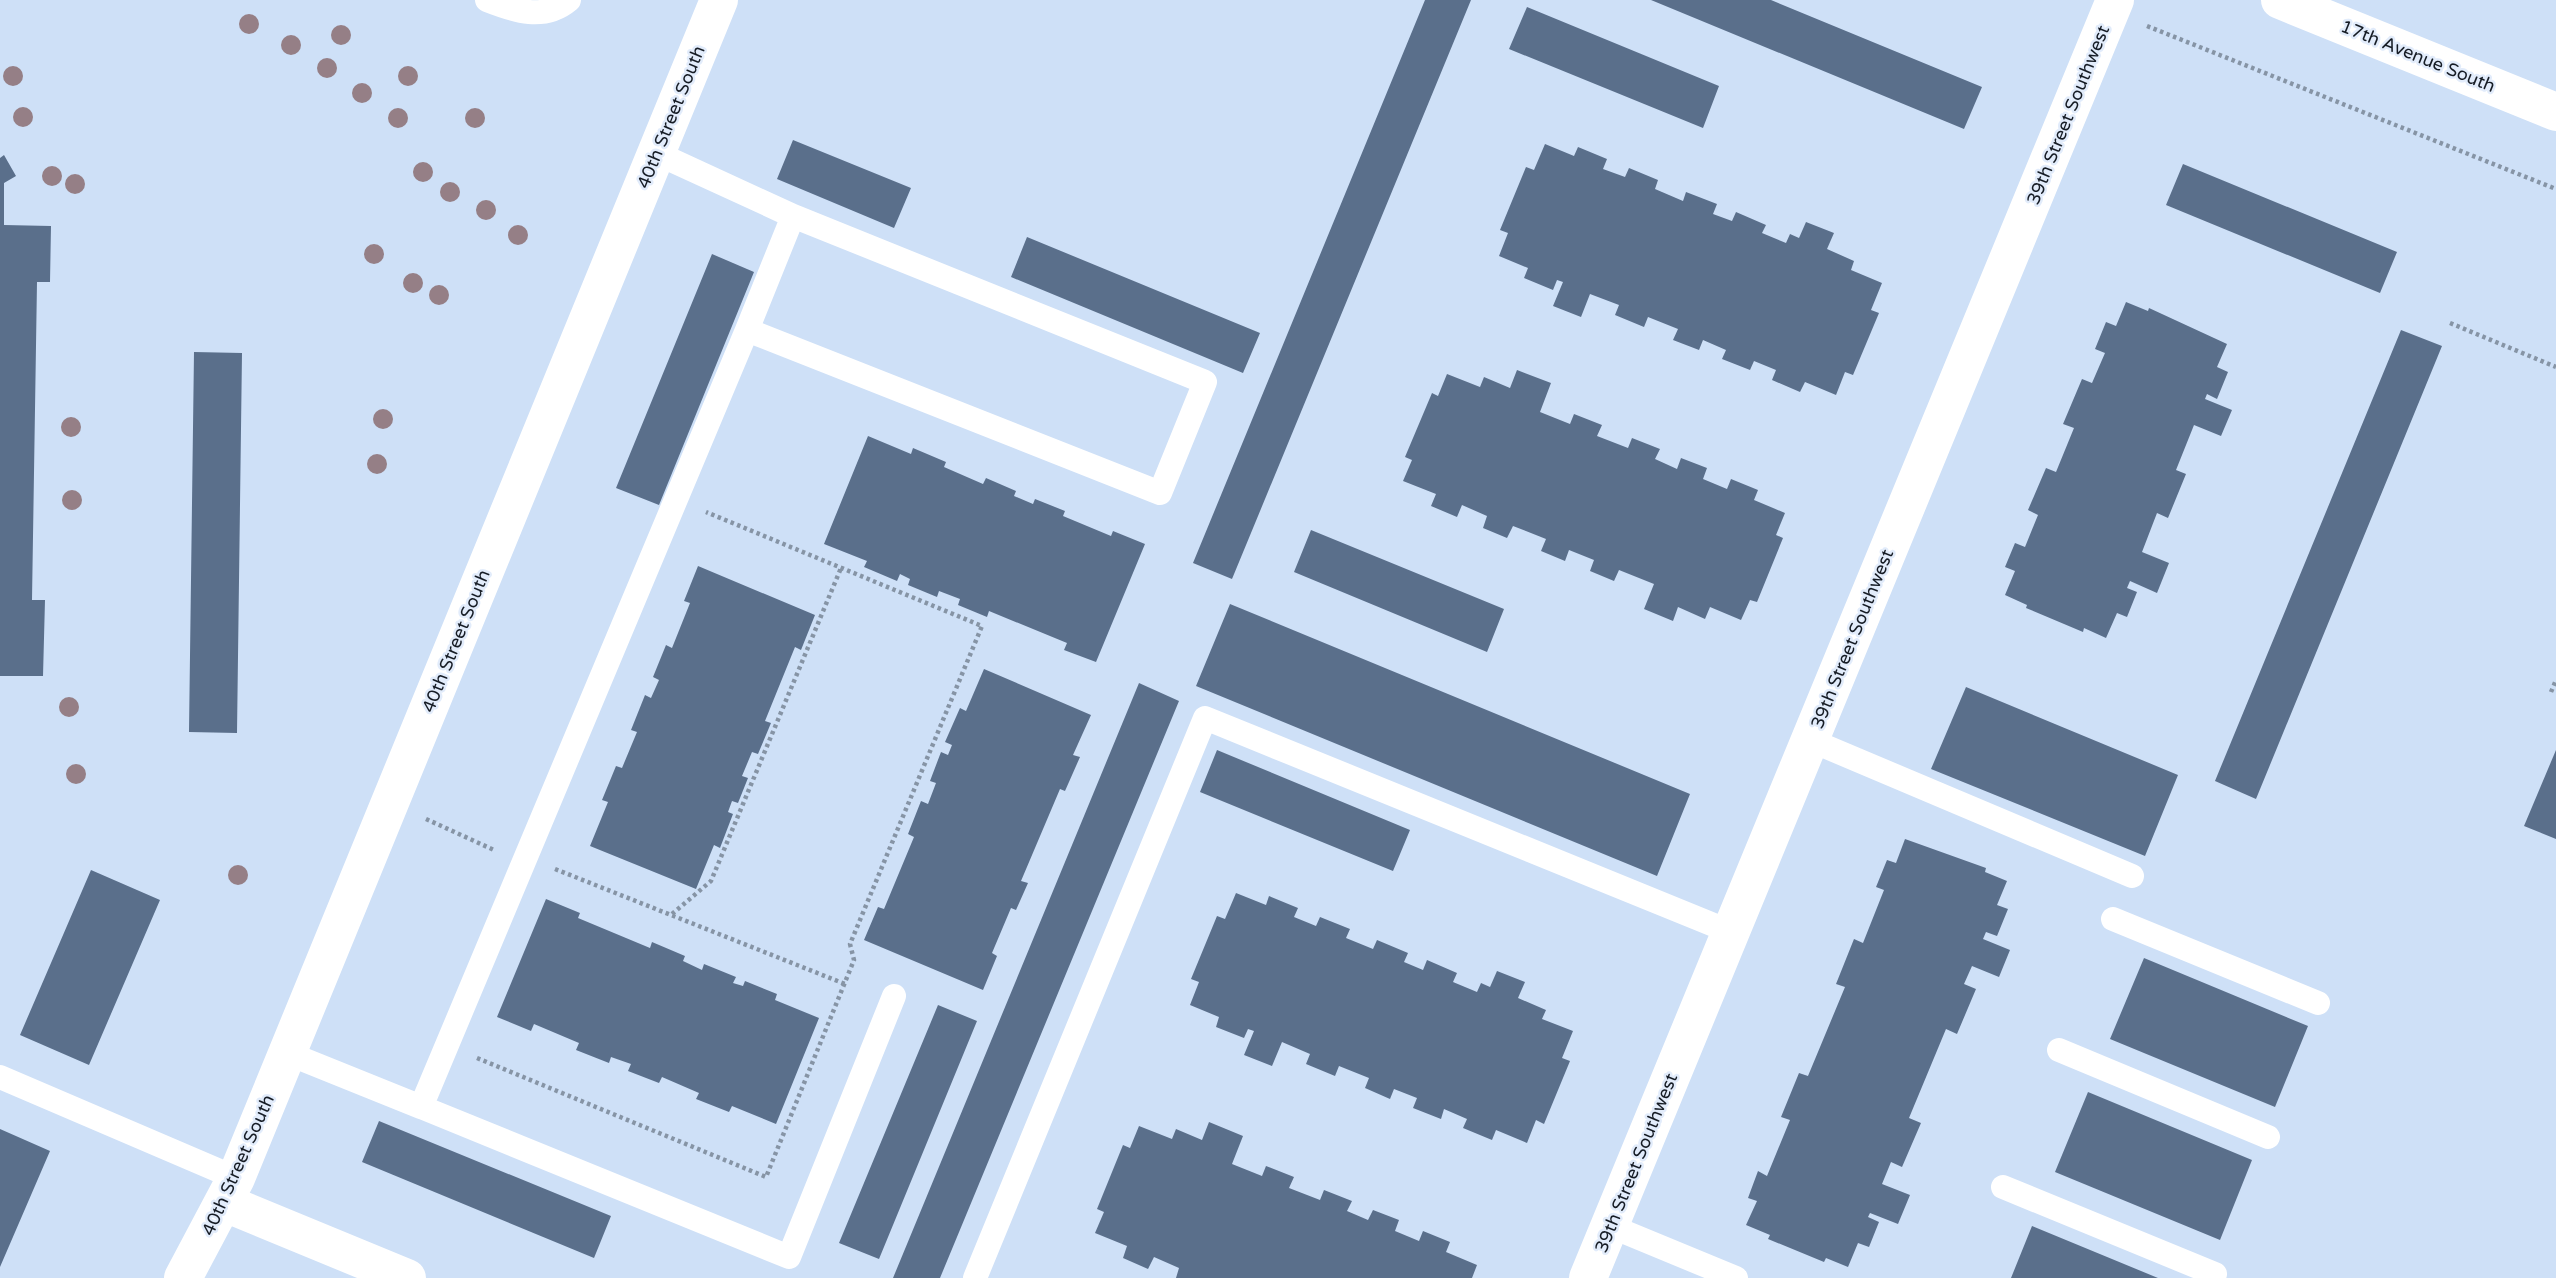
<svg xmlns="http://www.w3.org/2000/svg" width="2556" height="1278" font-family="'Varela Round',sans-serif">
<style>
.building{fill:#5a6f8b}
.lines{fill:none;stroke-linecap:round;stroke-linejoin:round}
.path{stroke:#8694a5;stroke-width:4.5;stroke-dasharray:3.5 3.5;stroke-linecap:butt}
.lane{stroke:#fff;stroke-width:24}
.street{stroke:#fff;stroke-width:38}
.secondary{stroke:#fff;stroke-width:38}
.tree{fill:#957f86}
.labels{text-anchor:middle;dominant-baseline:central;stroke-width:5;stroke-linejoin:round;paint-order:stroke}
.street-label{font-size:18px;fill:#161c25;stroke:#e2ecfb}
</style>
<rect width="100%" height="100%" fill="#cee0f7"/>
<path class="building" d="M1425,0H1471L1232,579L1193,563Z
M1651,0H1771L1982,87L1964,129Z
M1527,7L1719,86L1703,128L1509,49Z
M793,140L911,188L894,228L777,179Z
M1545,144L1574,156L1578,147L1607,159L1603,169L1625,177L1629,168L1658,180L1655,189L1683,201L1686,192L1717,204L1713,214L1732,221L1736,212L1766,225L1762,233L1786,243L1790,234L1799,238L1806,222L1834,233L1827,249L1854,261L1851,270L1882,283L1871,310L1879,313L1853,375L1845,372L1836,395L1805,382L1800,392L1772,380L1776,370L1754,361L1750,370L1722,359L1726,350L1703,340L1699,350L1673,340L1678,329L1648,317L1644,327L1615,315L1619,305L1590,294L1581,317L1553,306L1563,282L1557,280L1553,290L1524,278L1528,268L1499,256L1508,233L1500,230L1526,167L1534,170Z
M4,155L16,176L4,183V225L51,226L50,282H37L32,600H45L43,676H0V158Z
M2183,164L2397,252L2380,293L2166,205Z
M1027,237L1260,333L1243,373L1011,277Z
M712,254L754,272L659,505L616,488Z
M2126,302L2148,311L2149,308L2227,344L2217,367L2228,372L2217,399L2207,394L2205,399L2232,410L2221,436L2194,425L2176,470L2186,474L2168,518L2157,513L2142,552L2169,563L2157,593L2130,581L2127,588L2137,592L2127,617L2117,613L2106,638L2084,628L2083,632L2026,608L2027,605L2005,595L2015,571L2005,567L2015,543L2025,547L2038,515L2028,510L2046,468L2056,472L2074,428L2063,424L2082,379L2092,383L2105,353L2095,349L2106,322L2116,326Z
M2401,330L2442,346L2256,799L2215,781Z
M194,352L242,353L237,733L189,732Z
M1517,370L1551,383L1540,412L1570,424L1574,414L1602,425L1597,436L1628,448L1632,438L1660,449L1655,459L1677,469L1681,458L1707,468L1703,479L1727,489L1731,479L1758,490L1754,500L1785,513L1776,535L1783,538L1757,602L1750,600L1741,620L1710,607L1705,619L1678,607L1673,621L1644,609L1654,584L1619,570L1614,581L1590,571L1594,560L1569,550L1565,561L1541,551L1546,539L1513,526L1507,538L1483,528L1487,516L1462,505L1457,517L1431,506L1436,494L1403,481L1412,460L1405,457L1432,393L1438,396L1447,374L1480,387L1484,377L1510,388Z
M868,436L911,454L913,448L946,462L944,467L983,484L986,478L1016,491L1014,496L1033,504L1035,499L1065,511L1063,516L1111,536L1113,531L1145,544L1096,662L1064,650L1067,643L989,611L987,617L958,605L960,599L939,591L937,597L908,585L910,579L900,574L897,581L864,567L867,561L824,544Z
M1311,530L1504,609L1487,652L1294,572Z
M698,566L815,615L801,650L795,647L765,721L771,723L758,754L752,752L742,776L748,778L738,803L732,801L728,812L733,814L720,848L714,845L696,889L590,846L608,802L602,800L616,766L622,768L637,732L631,730L645,695L651,698L659,680L653,677L666,645L672,648L690,603L684,601Z
M1230,604L1690,794L1657,876L1196,686Z
M984,669L1091,715L1073,755L1080,757L1065,791L1060,789L1021,881L1028,883L1016,910L1011,908L992,953L997,956L983,990L864,940L878,907L884,909L914,837L908,834L921,801L928,804L936,783L930,781L941,752L948,755L952,745L945,742L960,708L966,711Z
M1139,683L1179,701L940,1278H893Z
M1966,687L2178,775L2145,856L1931,769Z
M1217,750L1410,830L1393,871L1200,792Z
M2556,750V839L2524,826Z
M1905,839L1986,868L1985,872L2007,881L1997,905L2008,909L1997,936L1986,932L1983,939L2010,950L1999,977L1972,966L1964,984L1976,989L1957,1034L1946,1029L1909,1118L1921,1123L1902,1167L1891,1162L1882,1184L1910,1195L1898,1224L1870,1213L1868,1217L1879,1222L1869,1247L1858,1243L1848,1267L1826,1258L1824,1262L1768,1239L1770,1235L1746,1225L1757,1201L1748,1198L1758,1171L1767,1176L1790,1120L1781,1117L1799,1073L1808,1076L1845,987L1836,984L1854,939L1863,943L1884,890L1876,887L1887,860L1896,863Z
M91,870L160,900L89,1065L20,1035Z
M1236,893L1266,905L1269,896L1298,908L1294,917L1316,926L1320,917L1350,929L1346,938L1373,949L1377,940L1408,953L1404,962L1423,970L1427,960L1457,973L1453,982L1477,992L1481,983L1490,987L1497,971L1525,982L1518,998L1546,1010L1542,1019L1573,1031L1562,1058L1570,1061L1544,1124L1536,1120L1527,1143L1496,1130L1492,1140L1463,1128L1467,1119L1444,1109L1441,1119L1413,1108L1417,1098L1394,1089L1390,1099L1365,1088L1369,1078L1339,1066L1335,1076L1306,1064L1310,1054L1282,1042L1272,1066L1244,1055L1254,1031L1248,1029L1244,1038L1216,1027L1219,1017L1190,1005L1199,982L1191,979L1217,916L1225,919Z
M546,899L580,913L578,918L650,948L652,942L685,956L683,961L702,970L704,964L736,977L733,983L743,986L745,981L777,994L775,1000L819,1018L776,1124L732,1106L729,1112L696,1099L699,1093L662,1077L659,1083L628,1071L631,1064L611,1057L609,1063L576,1050L579,1043L534,1024L531,1031L497,1017Z
M2144,958L2308,1026L2275,1107L2110,1039Z
M938,1005L977,1021L879,1259L839,1243Z
M2088,1092L2252,1160L2220,1240L2055,1172Z
M379,1121L611,1216L594,1258L362,1162Z
M1209,1122L1243,1136L1232,1164L1262,1176L1266,1166L1294,1177L1289,1188L1320,1200L1324,1190L1352,1201L1347,1211L1368,1220L1373,1210L1399,1220L1395,1231L1419,1241L1423,1231L1450,1242L1446,1252L1477,1265L1472,1278H1176L1179,1268L1154,1257L1148,1269L1123,1258L1127,1246L1095,1233L1104,1212L1097,1209L1123,1145L1130,1148L1139,1126L1172,1139L1176,1129L1202,1140Z
M0,1129L50,1151L0,1267Z
M2032,1226L2158,1278H2011Z"/>
<g class="lines">
<path class="path" d="M2147,26L2556,189
M2450,323L2556,367
M2551,692L2556,680
M426,819L494,850
M555,869L845,984
M672,914L711,881L841,568
M477,1058L766,1177L854,960L850,944L982,626L706,512"/>
<path class="lane" d="M487,0C515,11 544,21 569,0
M747,330L1160,493L1205,382L793,216
M1810,740L2132,876
M2113,919L2318,1003
M2059,1050L2268,1137
M287,1053L421,1107L747,330L793,216L656,153
M0,1077L236,1178
M421,1107L789,1257L894,996
M2003,1187L2215,1274
M1610,1226L1736,1278
M975,1278L1205,718L1731,932"/>
<path class="street" d="M225,1203L407,1278
M183,1278L236,1178L719,0
M1588,1278L2115,0"/>
<path class="secondary" d="M2280,0L2556,112"/>
</g>
<g class="tree">
<circle cx="249" cy="24" r="10"/>
<circle cx="341" cy="35" r="10"/>
<circle cx="291" cy="45" r="10"/>
<circle cx="327" cy="68" r="10"/>
<circle cx="13" cy="76" r="10"/>
<circle cx="408" cy="76" r="10"/>
<circle cx="362" cy="93" r="10"/>
<circle cx="23" cy="117" r="10"/>
<circle cx="398" cy="118" r="10"/>
<circle cx="475" cy="118" r="10"/>
<circle cx="423" cy="172" r="10"/>
<circle cx="52" cy="176" r="10"/>
<circle cx="75" cy="184" r="10"/>
<circle cx="450" cy="192" r="10"/>
<circle cx="486" cy="210" r="10"/>
<circle cx="518" cy="235" r="10"/>
<circle cx="374" cy="254" r="10"/>
<circle cx="413" cy="283" r="10"/>
<circle cx="439" cy="295" r="10"/>
<circle cx="383" cy="419" r="10"/>
<circle cx="71" cy="427" r="10"/>
<circle cx="377" cy="464" r="10"/>
<circle cx="72" cy="500" r="10"/>
<circle cx="69" cy="707" r="10"/>
<circle cx="76" cy="774" r="10"/>
<circle cx="238" cy="875" r="10"/>
</g>
<g class="labels">
<g class="street-label">
<text transform="translate(2418 56) rotate(22)">17th Avenue South</text>
<text transform="translate(2068 115) rotate(-68)">39th Street Southwest</text>
<text transform="translate(671 117) rotate(-68)">40th Street South</text>
<text transform="translate(1852 639) rotate(-68)">39th Street Southwest</text>
<text transform="translate(456 641) rotate(-68)">40th Street South</text>
<text transform="translate(1636 1163) rotate(-68)">39th Street Southwest</text>
<text transform="translate(238 1165) rotate(-66)">40th Street South</text>
</g>
</g>
</svg>
